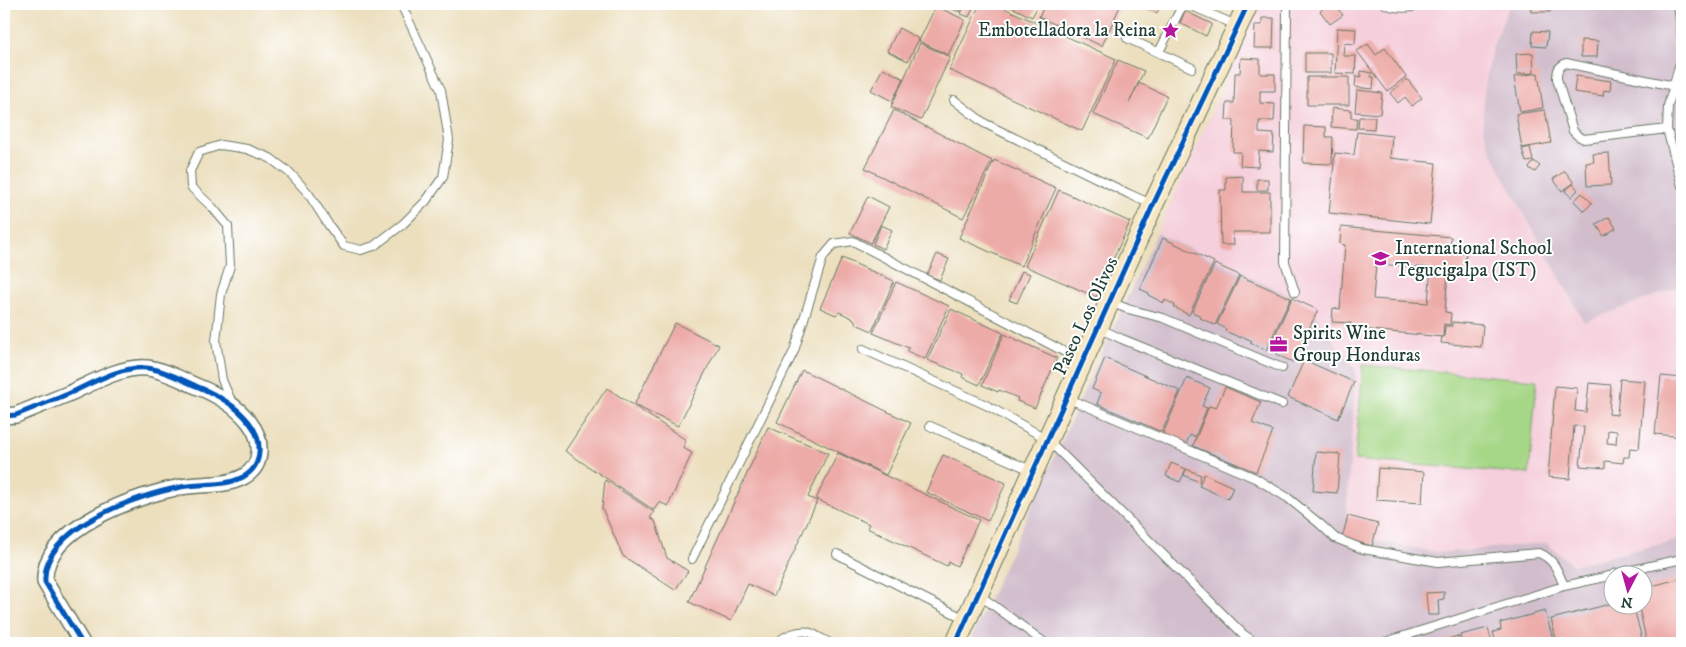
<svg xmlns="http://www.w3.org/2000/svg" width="1686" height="647" font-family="'IM FELL DW Pica',serif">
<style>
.built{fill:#f5cfdb}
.industrial{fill:#d1bdcc;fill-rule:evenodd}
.green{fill:#a5d786;stroke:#628a5d}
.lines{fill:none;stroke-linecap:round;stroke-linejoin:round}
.stream{stroke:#71a4dd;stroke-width:4.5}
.building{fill:#edaba8;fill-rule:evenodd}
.lane-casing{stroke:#677664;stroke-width:10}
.street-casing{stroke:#677664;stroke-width:18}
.secondary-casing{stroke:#677664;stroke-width:22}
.lane{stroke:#fff;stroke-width:8}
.street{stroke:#fff;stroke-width:15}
.secondary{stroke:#f7e8c3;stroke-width:20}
.cycleway-casing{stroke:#fff;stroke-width:8}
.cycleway{stroke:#0057b8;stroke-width:5}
.labels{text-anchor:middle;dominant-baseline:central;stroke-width:4;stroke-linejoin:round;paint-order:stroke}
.poi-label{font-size:19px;fill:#1f3d34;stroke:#fff;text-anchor:start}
.street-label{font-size:19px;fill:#1f3d34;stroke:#fff}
</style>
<rect width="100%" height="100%" fill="#fff"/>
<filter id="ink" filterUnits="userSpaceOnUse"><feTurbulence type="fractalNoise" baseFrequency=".02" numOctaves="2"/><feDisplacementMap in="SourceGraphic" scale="10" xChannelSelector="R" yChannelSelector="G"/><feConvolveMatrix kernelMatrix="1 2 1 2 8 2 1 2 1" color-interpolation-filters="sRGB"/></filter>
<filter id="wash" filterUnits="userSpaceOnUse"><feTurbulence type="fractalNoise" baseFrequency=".0096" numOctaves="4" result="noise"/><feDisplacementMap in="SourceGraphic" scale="20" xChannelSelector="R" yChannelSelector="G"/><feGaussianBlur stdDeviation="1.12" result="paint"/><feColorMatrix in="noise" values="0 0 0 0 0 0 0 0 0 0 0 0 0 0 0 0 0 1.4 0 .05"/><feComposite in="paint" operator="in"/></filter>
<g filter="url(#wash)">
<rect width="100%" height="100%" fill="#ecdfbe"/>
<path class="built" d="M1261,4H1510L1492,48L1504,177L1584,322L1682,286V539L1573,565L1546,543L1439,553L1345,535L1307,304L1157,233Z"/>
<path class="industrial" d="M1510,4H1682V286L1584,322L1504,177L1488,144L1483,125L1484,91L1492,48Z
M1157,233L1307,304L1356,371L1345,535L1439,553L1546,543L1573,565L1682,539V643H969ZM1614,574H1644V604H1614Z"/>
<path class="green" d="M1363,365L1537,380L1529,474L1355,460Z"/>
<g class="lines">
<path class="stream" d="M4,638V643"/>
</g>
<g id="blocks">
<path class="building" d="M954,4H964L960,12L952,9Z
M965,4H975L969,17L961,14Z
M980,4H995L1116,59L1082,131L949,70Z
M1005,4H1039L1032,17Z
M1045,4H1121L1102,46L1039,17Z
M1136,4H1161L1157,13Z
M1330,4H1334L1343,15L1330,24L1320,11Z
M1530,4H1550V12H1531Z
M936,6L965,20L948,55L919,41Z
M1185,11L1212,24L1206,36L1180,23Z
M1262,18H1274L1273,48H1254L1255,25H1262Z
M899,28L919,39L908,61L887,51Z
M1337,28L1356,29L1355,44L1344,43L1343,56H1356L1355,74L1335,73Z
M1533,31L1548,32L1546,47L1532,46Z
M1581,40L1598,41L1597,57H1581Z
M920,43L950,57L921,120L891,107Z
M1368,44L1376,55L1385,48L1406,77L1387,91L1357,51Z
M1305,53H1331V73H1305Z
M1533,53L1534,73L1517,74L1516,54Z
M1241,58L1260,59V74H1275V91H1260V103L1275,104L1274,121H1259V133L1274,134L1273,152L1259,151L1258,167L1240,166L1241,152H1233L1234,120H1226L1227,103H1234L1235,73H1240Z
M1118,60L1144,71L1129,103L1139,83L1167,96L1148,138L1093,114Z
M883,68L904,79L892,101L871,90Z
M1361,71L1372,73L1371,77H1374L1373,89L1355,87L1356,76L1361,77Z
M1538,73L1543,108L1520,112L1514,77Z
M1576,76L1611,81L1610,91L1604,90L1603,96L1574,92Z
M1307,77H1349V105H1307Z
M1407,79L1422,98L1412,106L1405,97L1398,103L1390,93Z
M1357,90L1382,93L1380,114L1355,112Z
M1332,108L1351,110V118H1357L1356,129L1331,127Z
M894,110L992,161L963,218L865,168Z
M1545,110L1551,143L1522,148L1516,114Z
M1359,117H1375L1374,129L1358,128Z
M1304,126L1326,127V137H1333L1332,164L1303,163Z
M1357,132L1392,136L1390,158L1436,163L1430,224L1329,213L1335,153L1354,155Z
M1530,147L1533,161L1526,162L1522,149Z
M1609,153L1611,185L1587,186L1586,163L1594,162L1593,154Z
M994,160L1056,188L1021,266L959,238Z
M1534,161L1540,166L1535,172L1529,168Z
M1565,171L1574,183L1562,191L1553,179Z
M1243,176V192H1270V232H1233L1234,245H1221L1220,190H1226V177Z
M1257,179H1268V190H1257Z
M1573,184L1578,190L1571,197L1565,191Z
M1059,190L1130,222L1096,297L1025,266Z
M1582,193L1592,203L1584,211L1574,201Z
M868,196L889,207L871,243L850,233Z
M1609,217L1616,228L1604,236L1596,224Z
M881,225L892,230L883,249L873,244Z
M1341,227L1451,237L1450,252L1466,253L1464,273L1448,272L1445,312L1451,313L1450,325L1444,324L1443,337L1350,328L1351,323L1332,322L1333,308L1340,309L1345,245L1340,244ZM1376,264L1431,268L1428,303L1373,299Z
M1163,238L1214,262L1189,315L1174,307L1175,305L1165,300L1164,303L1148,295L1149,293L1140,289Z
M937,254L949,259L940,280L927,275Z
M842,258L894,281L872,331L856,324L854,319L839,312L836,315L820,308Z
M1215,264L1239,275L1215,325L1200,318L1201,316L1192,312Z
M1022,271L1030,274L1017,303L1009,300Z
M1240,276L1291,298L1266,350L1250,343L1252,341L1242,336L1241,338L1225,331L1226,329L1217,324Z
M896,282L949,306L925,359L907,351L909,348L873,333Z
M1292,298L1318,310L1293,362L1277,355L1278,352L1269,348Z
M951,309L1003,333L979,385L962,377L963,374L927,360Z
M1452,322L1483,325L1481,347L1441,343L1442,337H1444L1445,326H1452Z
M675,323L719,345L678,426L634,405Z
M1004,334L1057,358L1035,408L1017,401L1018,398L999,390L998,392L982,385Z
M1105,358L1180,391L1162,432L1097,404L1101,393L1092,389Z
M1304,360L1354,382L1338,419L1288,397Z
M802,370L911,423L886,475L777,422Z
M1661,376L1682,378V437L1655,434Z
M1187,378L1210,388L1202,406L1207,408L1195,437L1190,435L1185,446L1162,436Z
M1620,379L1645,381L1639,449L1630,448L1629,457H1624L1623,463L1605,461V468L1580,466L1584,427L1574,426L1570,479L1548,477L1555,386L1577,388L1575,411L1586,412L1589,383L1611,385L1609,414L1617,415ZM1608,430L1617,431L1616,444L1607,443Z
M1225,387L1261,402L1252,423L1273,431L1256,472L1193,446L1209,406L1216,408Z
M607,388L686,440L683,448L692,453L668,506L659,502L654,510L565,451Z
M768,427L828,453L808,497L817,501L774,596L748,584L731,621L689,602Z
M1316,452L1340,454L1337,493L1313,491Z
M838,453L979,520L957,566L949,562L947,566L867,528L869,524L816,499Z
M943,455L1006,483L988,521L926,492Z
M1171,463L1186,469L1180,482L1166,476Z
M1378,468L1424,472L1422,503L1376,500Z
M1186,469L1201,475L1199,482L1184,475Z
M1204,474L1233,487L1228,499L1199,486Z
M605,480L654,512L650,518L655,521L667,558L688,571L675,590L623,556L602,508Z
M1348,516L1378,524L1372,546L1342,538Z
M1682,578V643H1647L1638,604H1644V588Z
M1444,592V599L1438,600L1439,615H1428L1426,593Z
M1614,603V604H1633L1643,643H1557L1551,619Z
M1545,611L1554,643H1496L1493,632L1501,630L1500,623Z
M1488,628L1492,643H1462L1460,635Z
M1458,636L1460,643H1435Z"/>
</g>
</g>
<g filter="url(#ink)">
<use href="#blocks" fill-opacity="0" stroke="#677664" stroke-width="1"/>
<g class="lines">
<defs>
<path id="lane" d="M1187,4L1236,25
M1287,4L1285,262L1295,292
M1385,4C1396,9 1410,9 1420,4
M1678,4L1682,38
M1127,38L1192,68
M1159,52L1183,4
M1682,56L1668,106L1667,129L1682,186
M954,100L984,123L1129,194L1151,204
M1667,129L1584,139L1578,136L1573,131L1557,79C1557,70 1558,67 1566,63L1674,86
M1110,302L1128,309L1163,318L1282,368
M1098,328L1122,339L1282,404
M863,349L986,405L1047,439L1243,634L1256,643
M1067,398L1255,478L1288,498L1320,524L1335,538L1363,549L1438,562L1539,553C1554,559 1558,571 1564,586
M232,403L222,380L216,341L221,294L230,266L228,226L213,208L191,187L190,171L199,152L221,145L247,149L270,158L290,173L308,193L328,224L344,246L361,250L374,246L403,224L426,201L443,177L449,140L441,90L401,4
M930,426L1033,471
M837,554L965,619
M692,559L794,351L823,257L834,244L853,241L1082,361
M1614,574L1682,559
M978,594L1045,643
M778,643C783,636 799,630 808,632C815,634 823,640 830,643
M1382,643L1564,586L1614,575"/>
<path id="street" d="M4,416L16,415C33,408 51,401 68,394C90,384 123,365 147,368C164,370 180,379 196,386C216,394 235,404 249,422C262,438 265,465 243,477C224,487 201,483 181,487C138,495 41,528 45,582L82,643"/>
<path id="secondary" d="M956,643L1153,205L1248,4"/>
</defs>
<use href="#lane" class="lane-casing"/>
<use href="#street" class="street-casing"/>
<use href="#secondary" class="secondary-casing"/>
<use href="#lane" class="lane"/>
<use href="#street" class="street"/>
<use href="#secondary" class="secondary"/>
<defs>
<path id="cycleway" d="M4,416L16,415C33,408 51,401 68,394C90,384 123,365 147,368C164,370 180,379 196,386C216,394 235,404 249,422C262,438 265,465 243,477C224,487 201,483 181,487C138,495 41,528 45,582L82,643
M956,643L1153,205L1248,4"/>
</defs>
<use href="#cycleway" class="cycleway-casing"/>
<use href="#cycleway" class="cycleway"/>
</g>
</g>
<defs>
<symbol id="sight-bare" viewBox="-9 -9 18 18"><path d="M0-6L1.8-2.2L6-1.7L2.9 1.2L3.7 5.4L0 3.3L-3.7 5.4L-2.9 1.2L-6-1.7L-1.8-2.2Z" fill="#b5179e" stroke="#fff" stroke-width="2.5" paint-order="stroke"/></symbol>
<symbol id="school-bare" viewBox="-9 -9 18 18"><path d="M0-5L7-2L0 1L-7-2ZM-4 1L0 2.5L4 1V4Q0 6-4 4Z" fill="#b5179e" stroke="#fff" stroke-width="2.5" paint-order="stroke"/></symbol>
<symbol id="office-bare" viewBox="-9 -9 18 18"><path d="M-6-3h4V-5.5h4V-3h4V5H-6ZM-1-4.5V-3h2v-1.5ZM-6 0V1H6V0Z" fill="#b5179e" stroke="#fff" stroke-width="2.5" paint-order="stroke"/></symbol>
</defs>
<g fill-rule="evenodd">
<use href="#sight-bare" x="1158" y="18" width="25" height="25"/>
<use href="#school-bare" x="1368" y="246" width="25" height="25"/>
<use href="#office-bare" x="1266" y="332" width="25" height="25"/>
</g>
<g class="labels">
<g class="poi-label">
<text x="1156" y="30" text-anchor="end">Embotelladora la Reina</text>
<text x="1395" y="248">International School<tspan x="1395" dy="22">Tegucigalpa (IST)</tspan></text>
<text x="1293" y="333">Spirits Wine<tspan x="1293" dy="22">Group Honduras</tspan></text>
</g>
<g class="street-label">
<text transform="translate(1086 316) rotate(-65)">Paseo Los Olivos</text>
</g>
</g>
<rect width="1686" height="647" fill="none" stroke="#fff" stroke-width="20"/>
<g transform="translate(1628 590) rotate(186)"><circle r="24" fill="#ffffff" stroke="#a5b1ae"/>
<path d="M0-4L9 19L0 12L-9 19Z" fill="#b5179e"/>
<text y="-8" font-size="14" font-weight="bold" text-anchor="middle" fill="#1f3d34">N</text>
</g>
</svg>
